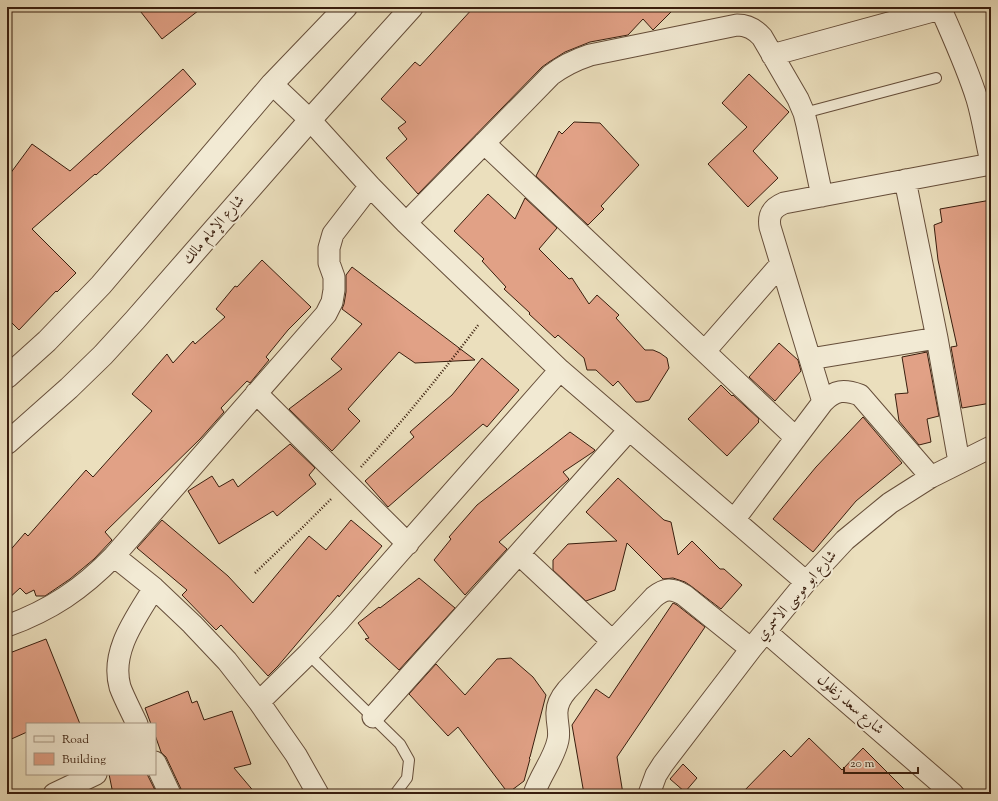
<svg xmlns="http://www.w3.org/2000/svg" width="998" height="801" font-family="'Sorts Mill Goudy',Amiri,serif">
<style>
.building{fill:#e1a186;stroke:#391e0e}
.lines{fill:none;stroke-linecap:round;stroke-linejoin:round}
.service-casing{stroke:#664e3a;stroke-width:12}
.minor-casing{stroke:#664e3a;stroke-width:23}
.tertiary-casing{stroke:#664e3a;stroke-width:24}
.path{stroke:#391e0e;stroke-width:2.5;stroke-dasharray:1 2;stroke-linecap:butt}
.service{stroke:#f2ead4;stroke-width:10}
.minor{stroke:#f2ead4;stroke-width:21}
.tertiary{stroke:#f2ead4;stroke-width:22}
.labels{text-anchor:middle;dominant-baseline:central;stroke-width:4;stroke-linejoin:round;paint-order:stroke}
.street-label{font-size:15px;fill:#391e0e;stroke:#f2ead4}
</style>
<rect width="100%" height="100%" fill="#ebdfbd"/>
<filter id="stains"><feTurbulence type="fractalNoise" baseFrequency=".005" numOctaves="4"/><feColorMatrix values="0 0 0 0 .2 0 0 0 0 .09 0 0 0 0 .02 0 0 0 .5 -.17"/></filter>
<radialGradient id="worn" r=".72"><stop offset=".6" stop-color="#630" stop-opacity="0"/><stop offset="1" stop-color="#630" stop-opacity=".3"/></radialGradient>
<path class="building" d="M137,7H203L162,39Z
M474,7H676L653,30L643,19L628,35L590,42L565,52L549,62L542,67L418,194L386,158L407,139L398,128L406,122L381,99L415,62L420,66Z
M183,69L196,84L96,175L95,174L32,229L76,273L57,292L56,291L19,330L7,318V178L32,144L70,171Z
M749,74L789,112L753,151L778,178L748,207L708,164L747,127L722,103Z
M574,122L600,123L639,165L601,206L604,209L588,225L536,176L559,131L562,134Z
M488,194L515,219L525,198L557,228L539,249L569,279L572,278L589,304L597,295L619,315L616,318L645,350H653L660,353L667,358L669,368L649,400L641,402H636L618,381L613,386L596,370H587L584,358L558,335L555,338L529,314L530,313L504,289L506,287L482,261L484,259L454,231Z
M991,200V403L962,408L951,347L957,346L938,260L934,225L942,222L940,209Z
M262,260L311,307L288,330L266,357L269,360L250,383L247,381L221,408L224,412L200,439L105,532L112,540L94,559L70,579L45,596H36L34,590L26,594L20,588L7,600V554L25,533L28,536L86,470L93,477L152,411L132,394L167,354L173,363L193,341L195,344L225,317L216,309L235,286L237,287Z
M352,267L475,360L415,363L399,352L348,409L360,421L332,451L289,409L342,369L331,359L362,324L342,309L344,304L346,292V275Z
M779,343L798,360L801,371L775,401L749,377Z
M927,352L939,416L927,419L931,442L919,445L899,421L895,394L908,393L902,357Z
M482,358L519,390L487,427L483,424L388,507L365,481L414,437L410,432L452,395Z
M721,385L732,396L733,395L759,419L758,421L759,422L727,456L688,419Z
M863,417L902,463L856,501L813,552L773,519L816,467Z
M570,432L595,450L593,452L563,472L569,479L567,481L499,542L507,549L465,595L434,560L451,539L449,537L477,505Z
M290,444L315,468L309,475L316,484L277,516L273,511L219,544L188,491L212,476L219,487L233,479L238,487Z
M618,478L664,520L671,522L678,555L692,541L720,569H724L742,585L721,609L691,586L685,582L673,578L663,579L627,543L615,590L586,601L553,570V560L568,544L617,541L586,512Z
M162,520L228,576L253,603L309,536L326,550L351,520L382,546L339,597L338,595L278,666L268,676L221,625L216,630L182,595L187,590L137,548Z
M419,578L455,608L399,670L365,639L369,638L358,623L379,607L380,608Z
M673,603L677,605L705,627L617,757L623,794H584L572,725L596,689L609,698Z
M46,639L80,724H27V732L7,741V654Z
M511,658L533,677L546,695L530,757L529,758L530,759L524,781L508,793L458,727L448,736L409,694L436,664L465,695L497,659Z
M188,691L192,703L197,701L204,720L232,711L251,764L234,768L256,794H182L181,789L166,757L161,752L155,735V724H151L145,708Z
M809,738L842,770L863,748L909,794H741L784,750L791,757Z
M683,764L697,778L685,792L670,779Z
M109,774H147L157,794H113Z"/>
<g class="lines">
<defs>
<path id="service" d="M804,113L936,78
M308,654L400,744L409,760L407,778L395,794"/>
<path id="minor" d="M940,7C953,37 967,67 977,99C983,119 986,141 991,162
M772,55L940,9
M272,84L310,120L370,186L406,223L560,370L806,582
M484,143L796,438
M905,180L937,338L959,462
M406,223L551,75C564,65 575,60 590,55L737,25C747,25 755,29 762,37L798,99L804,113L807,125L822,196
M705,351L781,264
M810,359L937,338
M256,393L408,544
M823,402L770,227C768,215 772,208 784,203L991,164
M734,520L823,402C835,390 844,389 860,395L931,477
M519,554L612,641
M114,556L154,588L192,624L227,661L259,702L296,755L318,794
M7,626C51,610 82,589 114,556L326,314L332,302L334,290V277L329,263V248L333,234L370,186
M766,632L953,794
M259,702L308,654L339,621L560,370
M373,717L629,430
M137,724C132,713 124,698 120,687C110,651 136,618 154,588
M155,762L170,794
M54,794L96,774
M534,794C540,775 554,759 558,740C560,731 557,724 557,715C556,705 561,697 567,690L654,597C665,588 672,588 684,595L751,649
M649,794L656,775L663,764L751,649L806,582L845,540L890,503L931,477L991,447"/>
<path id="tertiary" d="M7,377L47,341L101,285L272,84L346,7
M7,443L69,388L103,355L135,320L310,120L412,7"/>
</defs>
<use href="#service" class="service-casing"/>
<use href="#minor" class="minor-casing"/>
<use href="#tertiary" class="tertiary-casing"/>
<path class="path" d="M361,467C403,421 442,373 479,324
M255,573L301,529L331,499"/>
<use href="#service" class="service"/>
<use href="#minor" class="minor"/>
<use href="#tertiary" class="tertiary"/>
</g>
<g class="labels">
<g class="street-label">
<text transform="translate(214 230) rotate(-49)">شارع الإمام مالك</text>
<text transform="translate(797 596) rotate(-49)">شارع ابو موسى الاسمري</text>
<text transform="translate(850 705) rotate(41)">شارع سعد زغلول</text>
</g>
</g>
<rect width="998" height="801" fill="none" stroke="#ebdfbd" stroke-width="24"/>
<rect x="8" y="8" width="982" height="785" fill="none" stroke="#391e0e" stroke-width="2"/>
<rect x="12" y="12" width="974" height="777" fill="none" stroke="#391e0e"/>
<rect x="26" y="723" width="130" height="52" fill="#f2ead4" stroke="#a89885"/>
<rect x="34" y="736" width="20" height="6" fill="#f2ead4" stroke="#a89885"/>
<text x="62" y="743" font-size="12" fill="#391e0e">Road</text>
<rect x="34" y="753" width="20" height="12" fill="#e1a186" stroke="#a89885"/>
<text x="62" y="763" font-size="12" fill="#391e0e">Building</text>
<path d="M844 767v6h74v-6" fill="none" stroke="#391e0e" stroke-width="2"/>
<text x="850" y="767" font-size="12" fill="#391e0e" stroke="#f2ead4" stroke-width="3" paint-order="stroke">20 m</text>
<rect width="100%" height="100%" filter="url(#stains)"/>
<rect width="100%" height="100%" fill="url(#worn)"/>
</svg>
